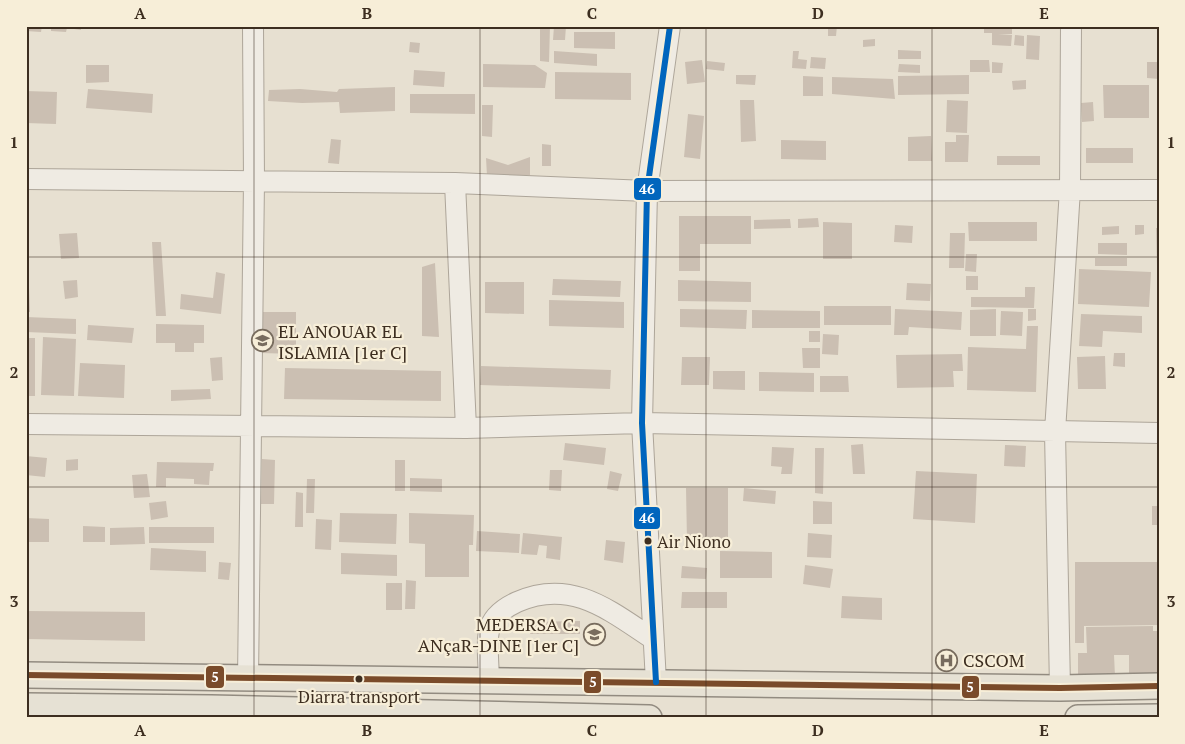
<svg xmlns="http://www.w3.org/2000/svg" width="1185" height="744" font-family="'PT Serif',serif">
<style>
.building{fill:#cbbfb2}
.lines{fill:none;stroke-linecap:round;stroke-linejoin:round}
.minor-casing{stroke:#ada599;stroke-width:22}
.major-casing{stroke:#928b80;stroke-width:28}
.minor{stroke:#efebe3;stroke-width:20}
.major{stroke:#e6e1d4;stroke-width:25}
.bus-1-casing{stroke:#f7eed8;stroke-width:10}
.bus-2-casing{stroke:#f7eed8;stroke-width:10}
.bus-1{stroke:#7a4b2a;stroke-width:6}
.bus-2{stroke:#0065bd;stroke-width:6}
.grid{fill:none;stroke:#3d2e20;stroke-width:1;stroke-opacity:0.55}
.bus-dot{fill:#3d2e20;stroke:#f7eed8;stroke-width:2}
.labels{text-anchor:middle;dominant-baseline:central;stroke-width:4.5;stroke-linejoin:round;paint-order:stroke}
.bus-label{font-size:17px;fill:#3d2e20;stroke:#f7eed8;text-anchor:start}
.poi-label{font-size:18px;fill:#3d2e20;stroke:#f7eed8;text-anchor:start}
.line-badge{stroke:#f7eed8;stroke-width:2}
.badge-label{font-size:14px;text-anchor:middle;font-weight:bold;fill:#fff}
.neatline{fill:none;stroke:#3d2e20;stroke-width:2}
.grid-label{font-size:16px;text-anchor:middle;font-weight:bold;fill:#3d2e20}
</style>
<rect width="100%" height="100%" fill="#e7e0d1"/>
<path class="building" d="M26,26H42L41,32L26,31Z
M51,26H81V30L67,28L66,32L51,31Z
M540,26H550L549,62L540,61Z
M554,26H566L565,40H553Z
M828,26H837L836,36H828Z
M984,26H1012V34H998L1012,35L1011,46L992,45V33H984Z
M574,32H615V49L574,48Z
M1015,35L1024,36V46L1014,45Z
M1027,35L1040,36L1039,60L1026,59Z
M875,39V46L863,47V40Z
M410,42L420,43L419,53L409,52Z
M898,50L921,51V59H898Z
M554,51L597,54V66L554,63Z
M793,51H799L798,59L807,60L806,69L792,68Z
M811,57L826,58L825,69L810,68Z
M702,60L705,82L687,84L685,62Z
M970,60H989L990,72H970Z
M707,61L725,63L724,71L706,69Z
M992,62L1003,63L1002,73H992Z
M1147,62H1159V79L1147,78Z
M483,64L535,65L547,73L545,88L483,87Z
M899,64L920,65V73L898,72Z
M86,65H109V82L86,83Z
M414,70L445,72L444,87L413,85Z
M555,72L631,73V100L555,99Z
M736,75H756L755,85L736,84Z
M969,75V94L898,95V76Z
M803,76L823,77V96H803Z
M832,77L893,79L895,99L832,94Z
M1026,80V89L1013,90L1012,81Z
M1103,85H1149V118H1104Z
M395,87V111L340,113L339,102L302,103L268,101L269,90L300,89L337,92L339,89Z
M88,89L153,94L152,113L86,108Z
M26,91L57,92L56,124L26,123Z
M410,94H475V114L410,113Z
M740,100H754L756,141L741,142Z
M947,100L968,101L967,133L946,132Z
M1093,102L1094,121L1082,122L1081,103Z
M482,105H493L492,137L482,136Z
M688,114L704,116L700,159L684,157Z
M956,135H969L968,162H945V142H956Z
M931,136L932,161H908V137Z
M331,139L341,140L339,164L328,163Z
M781,140L826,141V160L781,159Z
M542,144L551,145V166H542Z
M1086,148H1133V163H1086Z
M997,156H1040V165H997Z
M530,157V175L487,176L486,158L508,165Z
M679,216H751V244H700V271H679Z
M818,218L819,227L798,228V219Z
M790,219L791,228L754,229V220Z
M823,222L852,223V259H823Z
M968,222H1037V241H969Z
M895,225L913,226L912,243L894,242Z
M1135,225H1144V234L1135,235Z
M1119,226V234L1102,235V227Z
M1156,228H1159V266H1157Z
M77,233L79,258L61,259L59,234Z
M950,233H965L964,268H949Z
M152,242H161L166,316H156Z
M1098,243H1127V255L1098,254Z
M966,254H977L976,272L965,271Z
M1095,258H1127V266H1095Z
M435,263L439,337L422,336V267Z
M1079,269L1151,272L1149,307L1078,304Z
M216,272L225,274L221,314L180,309L181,294L213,298Z
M966,276H978V290H966Z
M553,279L621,281L620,297L552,295Z
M77,280L78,297L65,299L63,281Z
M678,280L751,282V302L678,301Z
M485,282H524V314L485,313Z
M907,283L931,284L930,301L906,300Z
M1025,287H1035L1034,308L971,307V297H1025Z
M29,288L30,312H26V289Z
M549,300L624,302V328L549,326Z
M824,306H891V325H824Z
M680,309L747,310L746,329L680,327Z
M895,309L962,312L961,330L909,327L908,335H894Z
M996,309V336H970V310Z
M1028,309H1036V320L1028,321Z
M752,310L820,311V328H752Z
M1001,311L1023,312L1022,336L1000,335Z
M261,312H296V354L261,353Z
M1081,314L1142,316V333L1103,331L1102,347L1079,346Z
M26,317L76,319V334L26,332Z
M156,324L204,325V343H194V352H175V343H156Z
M88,325L134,328L132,343L87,340Z
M1027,326H1038L1036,392L967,390L968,347L1026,349Z
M809,331H820V342H809Z
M823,334L839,335L838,355L822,354Z
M43,337L76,339L74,396L41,395Z
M26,338H35V396H26Z
M802,348H820V368H803Z
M1114,353H1125V367L1113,366Z
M962,354L963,371H953L954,387L897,388L896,355Z
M1105,356L1106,389H1078L1077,357Z
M222,357L223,380L212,381L210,358Z
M682,357H710L709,385H681Z
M80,363L125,365L124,398L78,396Z
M481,366L611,370L610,389L480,385Z
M285,368L441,371V401L284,399Z
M713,371H745V390L713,389Z
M759,372L814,373V392L759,391Z
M820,376H848L849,392H820Z
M210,389L211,399L171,401V390Z
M565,443L606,448L604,465L563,460Z
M863,444L865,474H853L851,445Z
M1005,445L1026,446L1025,467L1004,466Z
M772,447L794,448L792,474H781L782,467L771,466Z
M815,448H824L823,494L815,493Z
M26,456L47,458L45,477L26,475Z
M78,459V470L66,471V460Z
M262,459L275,460L274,504H261Z
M395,460H405V491H395Z
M157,462L214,463L213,471H210L209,485L194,484V479L166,478V487H156Z
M550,470H562L561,491L549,490Z
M610,471L622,474L618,491L607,489Z
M916,471L977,474L975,523L913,519Z
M147,474L150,497L134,498L132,475Z
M410,478L442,479V492L410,491Z
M307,479H315L314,513H306Z
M686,488H728V540L687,541Z
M744,488L776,491L775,504L743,501Z
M296,492L303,493V527H295Z
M166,501L168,517L151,520L149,503Z
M813,501L832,502V524H813Z
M1152,506H1159V525H1152Z
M340,513L397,514L396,544L339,542Z
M409,513L474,515L473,545H469V577H425V544L409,543Z
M26,518L49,519V542H26Z
M316,519L332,520L331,550L315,549Z
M83,526L105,527V542H83Z
M144,527L145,544L110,545V528Z
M149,527H214V543H149Z
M477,531L520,534L519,553L476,551Z
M523,533L562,537L560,560L546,558L547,546L539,545L537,555L521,554Z
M808,533L832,535L831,558L807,557Z
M606,540L625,542L623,563L604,560Z
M151,548L206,551V572L150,570Z
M720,551L772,552V578H720Z
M341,553L397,555V576L341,574Z
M219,562L231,563L229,580L218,579Z
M1075,562H1159V625L1084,626V643H1075Z
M805,565L833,569L830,588L803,584Z
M682,566L707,568L706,579L681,578Z
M406,580L416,581L415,609H405Z
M386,583H402V610H386Z
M682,592H727V608H681Z
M842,596L882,598V620L841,618Z
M26,611L145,612V641L26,639Z
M580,621V634H530V622Z
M1153,626V631H1159V675L1129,676V655H1114L1115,676H1078V653H1087L1086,627Z"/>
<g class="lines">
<defs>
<path id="minor" d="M26,179L455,183L647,191L1159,190
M455,183L466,428
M26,424L466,428L642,423L1159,433
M248,679L254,181L253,26
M489,681C489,667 486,644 489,631C492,616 504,608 517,602C571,578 609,610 653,639
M656,682L642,423L647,191L670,26
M1060,688L1055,432L1070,189L1071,26"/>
<path id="major" d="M26,675L1060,688L1159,686
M26,706L211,708L649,718
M1078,718L1159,717"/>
</defs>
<use href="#minor" class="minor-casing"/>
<use href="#major" class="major-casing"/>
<use href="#minor" class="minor"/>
<use href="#major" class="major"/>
<defs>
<path id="bus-1" d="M26,675L1060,688L1159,686"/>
<path id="bus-2" d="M656,682L642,423L647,191L670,26"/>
</defs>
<use href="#bus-1" class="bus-1-casing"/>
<use href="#bus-2" class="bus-2-casing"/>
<use href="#bus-1" class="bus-1"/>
<use href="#bus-2" class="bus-2"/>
</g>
<path class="grid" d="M254,26V718M480,26V718M706,26V718M932,26V718M26,257H1159M26,487H1159"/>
<defs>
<symbol id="school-ring" viewBox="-11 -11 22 22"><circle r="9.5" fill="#f7eed8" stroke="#786c5e" stroke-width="1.5"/><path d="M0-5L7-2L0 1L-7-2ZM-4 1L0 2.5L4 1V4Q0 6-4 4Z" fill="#786c5e"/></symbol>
<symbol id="hospital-ring" viewBox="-11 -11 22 22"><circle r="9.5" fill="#f7eed8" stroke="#786c5e" stroke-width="1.5"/><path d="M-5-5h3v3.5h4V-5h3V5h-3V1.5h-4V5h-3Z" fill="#786c5e"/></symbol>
</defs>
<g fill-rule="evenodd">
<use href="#school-ring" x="250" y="328" width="25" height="25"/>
<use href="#school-ring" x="582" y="622" width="25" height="25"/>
<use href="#hospital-ring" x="934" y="648" width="25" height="25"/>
</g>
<g class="bus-dot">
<circle cx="648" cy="541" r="4.5"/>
<circle cx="359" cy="679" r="4.5"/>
</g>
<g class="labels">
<g class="bus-label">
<text x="657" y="541">Air Niono</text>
<text x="359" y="696" text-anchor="middle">Diarra transport</text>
</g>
<g class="poi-label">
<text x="278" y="331">EL ANOUAR EL<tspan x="278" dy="21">ISLAMIA [1er C]</tspan></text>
<text x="579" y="624" text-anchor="end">MEDERSA C.<tspan x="579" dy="21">ANçaR-DINE [1er C]</tspan></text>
<text x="963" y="660">CSCOM</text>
</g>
</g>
<g class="line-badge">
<rect x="633" y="177" width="29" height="24" rx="5" fill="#0065bd"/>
<rect x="633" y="506" width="28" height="24" rx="5" fill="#0065bd"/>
<rect x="205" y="665" width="20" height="24" rx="5" fill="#7a4b2a"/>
<rect x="583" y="670" width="19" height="24" rx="5" fill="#7a4b2a"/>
<rect x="961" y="675" width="19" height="24" rx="5" fill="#7a4b2a"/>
</g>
<g class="badge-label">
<text x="647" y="194">46</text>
<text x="647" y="523">46</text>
<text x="215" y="682">5</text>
<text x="593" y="687">5</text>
<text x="970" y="692">5</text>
</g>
<rect width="1185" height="744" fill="none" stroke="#f7eed8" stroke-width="55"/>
<rect x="28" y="28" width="1130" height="688" class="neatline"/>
<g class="grid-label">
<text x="140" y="19">A</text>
<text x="367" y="19">B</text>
<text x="592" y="19">C</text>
<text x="818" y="19">D</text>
<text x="1044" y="19">E</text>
<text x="14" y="148">1</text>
<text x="1171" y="148">1</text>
<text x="14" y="378">2</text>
<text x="1171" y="378">2</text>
<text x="14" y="607">3</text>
<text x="1171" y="607">3</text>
<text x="140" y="736">A</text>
<text x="367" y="736">B</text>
<text x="592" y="736">C</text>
<text x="818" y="736">D</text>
<text x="1044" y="736">E</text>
</g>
</svg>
